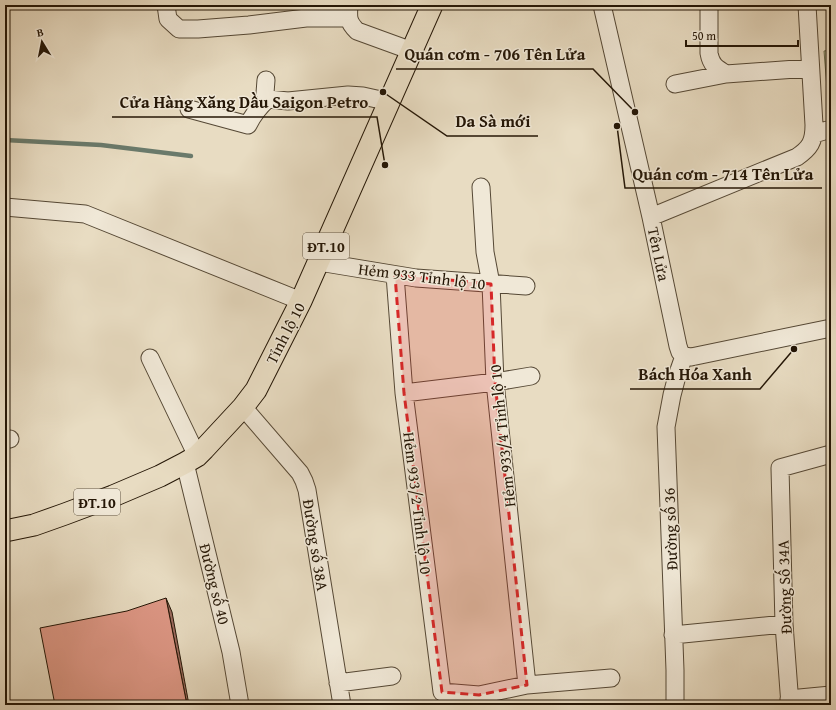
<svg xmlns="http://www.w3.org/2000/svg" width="836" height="710" font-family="'Gentium Book Plus',serif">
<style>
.green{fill:#b3c195;stroke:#6c6c4e}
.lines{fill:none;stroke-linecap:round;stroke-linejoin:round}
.stream{stroke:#6a7a6b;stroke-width:4.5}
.minor-casing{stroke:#554835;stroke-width:19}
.major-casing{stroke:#241606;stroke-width:23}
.minor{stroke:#f0e8d7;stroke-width:17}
.major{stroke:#e8dcc2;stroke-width:21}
.shaded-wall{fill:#9b6a5d;stroke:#241606}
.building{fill:#dd9785;stroke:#241606}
.marked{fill:#d62828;fill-opacity:0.2;stroke:#d62828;stroke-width:3;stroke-dasharray:8 5;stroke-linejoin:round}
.labels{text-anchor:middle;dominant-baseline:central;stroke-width:3;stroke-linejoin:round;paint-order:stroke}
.shield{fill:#f0e8d7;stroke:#615545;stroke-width:1}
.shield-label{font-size:15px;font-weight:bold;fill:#241606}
.street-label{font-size:16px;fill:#241606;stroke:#f0e8d7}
.leader{fill:none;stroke:#241606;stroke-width:1.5}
.callout-dot{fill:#241606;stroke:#f0e8d7;stroke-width:1.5}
.callout-label{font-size:17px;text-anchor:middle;font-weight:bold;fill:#241606;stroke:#f0e8d7;stroke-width:3;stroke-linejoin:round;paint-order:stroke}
</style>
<rect width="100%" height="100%" fill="#e8dcc2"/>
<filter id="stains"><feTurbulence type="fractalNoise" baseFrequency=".005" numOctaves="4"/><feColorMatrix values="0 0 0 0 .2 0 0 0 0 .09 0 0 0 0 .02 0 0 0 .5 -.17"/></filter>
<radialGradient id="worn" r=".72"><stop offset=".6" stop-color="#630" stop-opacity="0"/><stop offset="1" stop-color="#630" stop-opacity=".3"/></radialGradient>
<path class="green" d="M831,50V113H829L824,51Z"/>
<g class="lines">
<path class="stream" d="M5,140L101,145L191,156"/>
<defs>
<path id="minor" d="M166,5L168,19L179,29H198L249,25L306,18H348
M349,5C348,18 348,22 357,31L412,51
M602,5L651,217L678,346L680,352L684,356L691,357L831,328
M709,5V53C711,65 716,68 726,74L810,68
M266,80L265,93L268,99
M675,84L726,74
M189,109L248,125C253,115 259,107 268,99L288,101L348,95L363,96L390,102
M814,134L831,129
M481,187L485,252L491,284L495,382L527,685
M5,207L85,214L301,301
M651,217L797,157C810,148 814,142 814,125L807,5
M319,262L416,278L526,286
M395,275L404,393L442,692L479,695L527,685L611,678
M150,358L197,456
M404,393L495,382L531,376
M243,407L300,473L304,481L307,490L342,705
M5,440L10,439
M185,463L231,652L240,705
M673,635L784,624
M338,683L392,676
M789,699L831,695
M675,705V670L666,427L672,395L677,376L684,356
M790,705L784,624L780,468L831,454"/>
<path id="major" d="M5,531L34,525L65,514L113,496L160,476L185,463L197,456L204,449L243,407L256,390L301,301L432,5"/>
</defs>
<use href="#minor" class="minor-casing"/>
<use href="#major" class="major-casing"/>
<use href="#minor" class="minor"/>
<use href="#major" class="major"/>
</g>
<path class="shaded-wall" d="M166,598L172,612L189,705H187Z"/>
<path class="building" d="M166,598L187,705H55L40,628L127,611Z"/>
<path class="marked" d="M395,275L491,284L495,382L527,685L479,695L442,692L404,393Z"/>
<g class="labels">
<g class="shield">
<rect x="303" y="233" width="46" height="26" rx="3"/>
<rect x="74" y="489" width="46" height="26" rx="3"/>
</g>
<g class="shield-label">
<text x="326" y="246">ĐT.10</text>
<text x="97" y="502">ĐT.10</text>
</g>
<g class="street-label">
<text transform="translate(659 254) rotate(78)">Tên Lửa</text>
<text transform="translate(422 276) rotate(7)">Hẻm 933 Tỉnh lộ 10</text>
<text transform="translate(285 333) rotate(-63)">Tỉnh lộ 10</text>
<text transform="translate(502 436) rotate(-96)">Hẻm 933/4 Tỉnh lộ 10</text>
<text transform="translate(418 503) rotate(83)">Hẻm 933/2 Tỉnh lộ 10</text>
<text transform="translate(670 529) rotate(-92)">Đường số 36</text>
<text transform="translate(316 545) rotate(81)">Đường số 38A</text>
<text transform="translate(215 584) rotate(76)">Đường số 40</text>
<text transform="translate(784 587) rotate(-92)">Đường Số 34A</text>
</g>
</g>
<path class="leader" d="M635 112L593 69H396M385 165L377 117H112M383 92L447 136H538M617 126L625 188H822M794 349L760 389H630"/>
<g class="callout-dot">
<circle cx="635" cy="112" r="4"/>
<circle cx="385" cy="165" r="4"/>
<circle cx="383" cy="92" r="4"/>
<circle cx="617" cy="126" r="4"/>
<circle cx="794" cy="349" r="4"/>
</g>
<g class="callout-label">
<text x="495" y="60">Quán cơm - 706 Tên Lửa</text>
<text x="244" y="108">Cửa Hàng Xăng Dầu Saigon Petro</text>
<text x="493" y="127">Da Sà mới</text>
<text x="723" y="180">Quán cơm - 714 Tên Lửa</text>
<text x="695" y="380">Bách Hóa Xanh</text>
</g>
<rect width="836" height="710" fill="none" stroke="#e8dcc2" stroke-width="20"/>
<rect x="6" y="6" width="824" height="698" fill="none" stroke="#241606" stroke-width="2"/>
<rect x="10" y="10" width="816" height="690" fill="none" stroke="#241606"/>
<g transform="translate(42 42) rotate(350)" stroke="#f0e8d7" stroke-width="3" paint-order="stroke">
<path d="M0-3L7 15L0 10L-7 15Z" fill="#241606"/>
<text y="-6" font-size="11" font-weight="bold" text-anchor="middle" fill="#241606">B</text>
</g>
<path d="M686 40v6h112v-6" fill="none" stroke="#241606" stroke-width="2"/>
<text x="692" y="40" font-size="12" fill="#241606" stroke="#f0e8d7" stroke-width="3" paint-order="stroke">50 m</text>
<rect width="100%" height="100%" filter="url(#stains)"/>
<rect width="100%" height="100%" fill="url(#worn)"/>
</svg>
